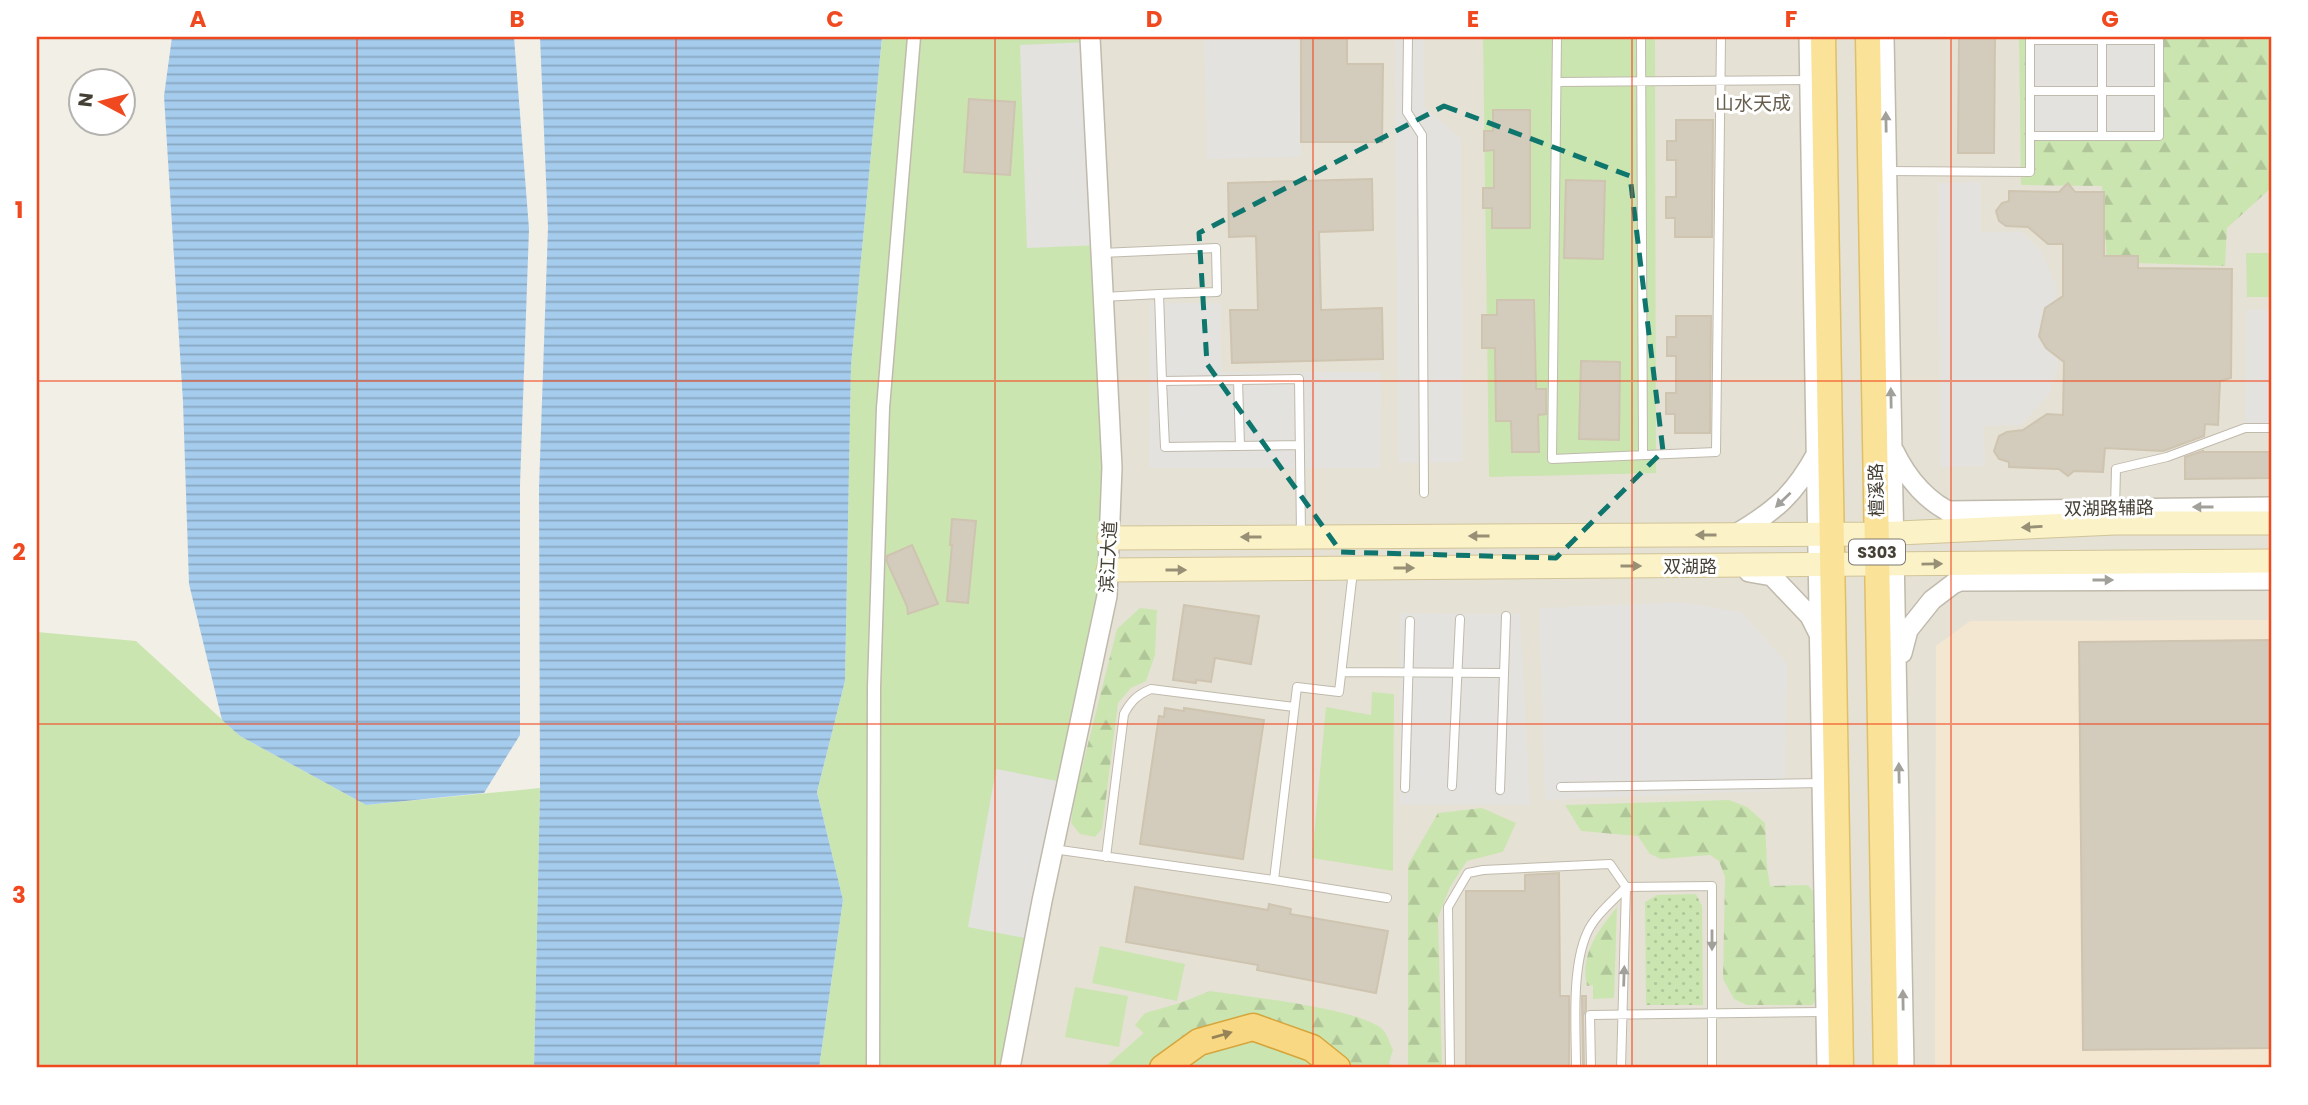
<svg xmlns="http://www.w3.org/2000/svg" width="2308" height="1105" font-family="Poppins,'Noto Sans SC',sans-serif">
<style>
.residential{fill:#e6e1d5}
.commercial{fill:#f4e7d2}
.green{fill:#cbe5b1}
.forest{fill:url(#forest-firs)}
.garden{fill:url(#garden-dots)}
.parking{fill:#e4e2de}
.water{fill:url(#water-rules)}
.building{fill:#d3cbbc;stroke:#cec4b0;stroke-width:2}
.lines{fill:none;stroke-linecap:round;stroke-linejoin:round}
.service-casing{stroke:#c0baac;stroke-width:10}
.pedestrian-casing{stroke:#c0baac;stroke-width:15}
.tertiary-casing{stroke:#c0baac;stroke-width:22}
.secondary-casing{stroke:#d0c498;stroke-width:25}
.primary-casing{stroke:#dec069;stroke-width:27}
.trunk-casing{stroke:#d6a53c;stroke-width:29}
.service{stroke:#fff;stroke-width:8}
.pedestrian{stroke:#fff;stroke-width:12}
.tertiary{stroke:#fff;stroke-width:19}
.secondary{stroke:#fcf2c7;stroke-width:23}
.primary{stroke:#fae298;stroke-width:24}
.trunk{stroke:#f8d882;stroke-width:26}
.oneway{fill:#a2a09a}
.oneway2{fill:#979077}
.oneway3{fill:#968458}
.marked{fill:none;stroke:#0f766e;stroke-width:5;stroke-dasharray:14 9;stroke-linejoin:round}
.grid{fill:none;stroke:#f0481f;stroke-width:2;stroke-opacity:0.55}
.labels{text-anchor:middle;dominant-baseline:central;stroke-width:6;stroke-linejoin:round;paint-order:stroke}
.shield{fill:#fff;stroke:#7d7972;stroke-width:2}
.shield-label{font-size:16px;font-weight:bold;fill:#454036}
.street-label{font-size:18px;fill:#454036;stroke:#fff}
.neighbourhood-label{font-size:19px;fill:#675e4e;stroke:#fff}
.neatline{fill:none;stroke:#f0481f;stroke-width:2.5}
.grid-label{font-size:23px;text-anchor:middle;font-weight:bold;fill:#f0481f}
</style>
<defs>
<pattern id="forest-firs" width="22" height="20" patternUnits="userSpaceOnUse" patternTransform="scale(1.75)"><rect width="22" height="20" fill="#cbe5b1"/><path d="M5 1l3.5 6h-7zM16 11l3.5 6h-7z" fill="#b0c699"/></pattern>
<pattern id="garden-dots" width="8" height="8" patternUnits="userSpaceOnUse" patternTransform="scale(1.75)"><rect width="8" height="8" fill="#cbe5b1"/><path d="M2 2h.1M6 6h.1" fill="none" stroke="#b0c699" stroke-width="1.8" stroke-linecap="round"/></pattern>
<pattern id="water-rules" width="6" height="5" patternUnits="userSpaceOnUse" patternTransform="scale(1.75)"><rect width="6" height="5" fill="#a5cced"/><path d="M0 2.5h6" fill="none" stroke="#88a7c1"/></pattern>
</defs>
<rect width="100%" height="100%" fill="#f2efe6"/>
<path class="residential" d="M1090,37H2271V1068H1010Z"/>
<path class="commercial" d="M2271,620V1068H1935L1936,646L1970,621Z"/>
<path class="green" d="M882,37H1090L1108,570L1003,1068H819L843,900L817,792L845,681L851,366Z
M1483,37H1655L1656,473L1489,477Z
M2246,253H2271V297H2247Z
M37,632L136,641L240,736L366,805L540,788L534,1068H37Z
M1372,692L1394,694L1393,871L1312,858L1326,707L1371,715Z
M1100,946L1185,964L1177,1001L1092,983Z
M1075,987L1128,996L1119,1047L1065,1037Z
M1234,994L1339,1023L1395,1068H1104L1155,1023Z"/>
<path class="forest" d="M2019,37H2271V188L2227,228L2225,266L2107,262L2102,186L2021,185Z
M1140,608L1157,610L1155,655L1146,681L1131,688L1118,703L1102,829L1095,837L1080,834L1071,823L1074,799L1117,629Z
M1729,800L1747,807L1765,823L1767,866L1770,886L1808,885L1816,895L1818,998L1812,1005H1747L1734,999L1723,979L1725,877L1719,861L1710,855L1661,859L1650,854L1638,836L1581,831L1565,805Z
M1482,808L1516,823L1503,852L1467,861L1450,887L1438,918L1442,1068H1408V865L1438,813Z
M1617,907L1614,998L1593,999V985L1587,986C1580,953 1598,931 1617,907Z
M1210,991C1243,996 1364,1009 1383,1030C1388,1035 1390,1044 1393,1050L1387,1068H1359L1314,1039L1278,1021L1232,1016L1197,1030L1173,1048H1159L1135,1025L1145,1013L1180,1003Z"/>
<path class="garden" d="M1696,894L1702,906L1703,1005H1646L1645,902L1657,895Z"/>
<path class="parking" d="M1204,37H1298L1301,157L1207,159Z
M1395,37H1424V106L1461,139L1463,462L1398,463Z
M2159,40V136H2031L2030,45Z
M1090,42L1100,245L1027,248L1020,45Z
M1981,182V232H2022L2042,252L2056,285L2058,367L2050,392L2022,425L1984,426L1985,466L1940,467L1938,183Z
M1150,303H1221V372H1381L1380,468H1149Z
M2246,310H2271V428H2245Z
M1681,602L1741,612L1787,663L1785,790L1545,800L1539,608Z
M1400,613L1520,614L1530,805H1400Z
M996,769L1067,783L1035,940L968,927Z"/>
<path class="water" d="M172,37H514L529,229L520,485V735L484,793L366,805L240,736L222,720L189,584L183,402L164,96Z
M540,37H882L851,366L845,681L817,792L843,900L819,1068H534L540,788L539,488L548,227Z"/>
<path class="building" d="M1301,37H1347V64H1383L1382,142H1301Z
M1959,37H1995L1994,153H1958Z
M969,99L1015,102L1010,175L964,172Z
M1493,110H1530V228H1492V208H1483V188H1494V150L1484,151V131H1493Z
M1676,120H1713L1712,237H1675V218H1666V197H1676V160H1667V141H1676Z
M1372,179L1373,230L1319,232L1321,310L1382,308L1383,359L1232,363L1230,310H1258L1256,236L1229,237L1228,183Z
M1566,180L1605,181L1603,259L1564,258Z
M2068,183L2075,192H2104V256H2138V268L2232,269L2231,378L2220,381L2218,425L2205,424L2204,436L2163,451L2105,448L2103,472L2074,471L2068,476L2059,469L2009,467V462L1999,459L1994,451L1999,436L2007,432L2023,430L2047,414L2063,415L2064,362L2046,348L2039,336L2045,308L2063,296V244H2048L2028,227L2006,226L1999,221L1996,211L2002,203L2009,201V191L2059,192Z
M1497,300H1534L1536,389H1546V414L1538,415L1539,452H1512L1511,421H1496L1495,348H1482V315H1497Z
M1676,316H1711L1710,433H1675V414H1666V393H1676V356H1667V337H1676Z
M1581,361L1620,362L1619,440L1579,439Z
M2203,451V452H2271V478L2185,479V457Z
M952,519L976,521L968,603L947,601L952,545H950Z
M912,545L938,604L908,614L907,606L887,562V556Z
M1184,605L1259,616L1251,664L1215,658L1211,682L1196,680V683L1173,680Z
M2271,640V1048L2083,1050L2079,642Z
M1165,708L1184,711V708L1264,720L1243,859L1140,844L1159,716L1164,717Z
M1559,873L1560,996H1569V1068H1466V891H1525V875Z
M1135,887L1268,910L1269,904L1291,909L1290,914L1388,931L1376,993L1257,970L1258,965L1126,942Z
M1582,996H1586V1010L1583,1015L1584,1068H1583Z"/>
<g class="lines">
<defs>
<path id="service" d="M1408,37L1407,112L1422,135L1424,493
M1557,37L1552,459L1716,452L1721,37
M1641,37L1643,455
M1557,82L1811,80
M2030,91H2159
M2102,136V40
M1887,171L2030,172V40H2159V136H2031
M1101,253L1216,248L1217,292L1159,294L1162,381L1299,379L1301,534
M1103,297L1159,294
M1238,380L1240,446
M1162,381L1165,447L1300,445
M2115,508L2116,469L2167,457L2245,428H2271
M1342,672L1503,673
M1452,786L1460,619
M1561,787L1822,783
M1405,788L1410,621
M1500,790L1506,616
M1053,849L1274,880L1297,687L1339,692L1353,571
M1106,857L1124,714C1131,701 1137,695 1151,689L1294,707
M1274,880L1387,898
M1450,1068L1448,907L1468,873L1483,870L1610,864L1626,887C1613,901 1595,915 1587,933C1571,969 1576,1028 1576,1068
M1591,1068L1590,1015L1824,1012
M1621,1068L1626,887L1712,886V1068"/>
<path id="pedestrian" d="M873,1068L874,687L883,408L914,37"/>
<path id="tertiary" d="M1809,37L1827,1068
M1884,37L1904,1068
M1894,451C1907,478 1928,504 1957,515
M1947,511L2271,507
M1736,534C1775,511 1795,494 1817,453
M1749,572L1772,576L1810,616L1819,634
M1961,581L2271,580
M1902,653L1908,630L1932,600L1953,584L1973,575
M1010,1068L1042,901L1107,596L1112,467L1090,37"/>
<path id="secondary" d="M1109,538L1877,534L2115,523H2271
M1108,570L2271,561"/>
<path id="primary" d="M1823,37L1841,1068
M1868,37L1886,1068"/>
<path id="trunk" d="M1163,1068L1199,1042L1253,1027L1312,1048L1337,1068"/>
</defs>
<use href="#service" class="service-casing"/>
<use href="#pedestrian" class="pedestrian-casing"/>
<use href="#tertiary" class="tertiary-casing"/>
<use href="#secondary" class="secondary-casing"/>
<use href="#primary" class="primary-casing"/>
<use href="#trunk" class="trunk-casing"/>
<use href="#service" class="service"/>
<use href="#pedestrian" class="pedestrian"/>
<use href="#tertiary" class="tertiary"/>
<use href="#secondary" class="secondary"/>
<use href="#primary" class="primary"/>
<use href="#trunk" class="trunk"/>
</g>
<defs><path id="oneway-solid" d="M-6-.8H1V-3.2L6.5 0L1 3.2V.8H-6Z" transform="scale(1.75)"/></defs>
<g class="oneway">
<use href="#oneway-solid" transform="translate(1886 122) rotate(-91)"/>
<use href="#oneway-solid" transform="translate(1891 398) rotate(-91)"/>
<use href="#oneway-solid" transform="translate(1783 500) rotate(136)"/>
<use href="#oneway-solid" transform="translate(2203 507) rotate(180)"/>
<use href="#oneway-solid" transform="translate(2103 580)"/>
<use href="#oneway-solid" transform="translate(1899 773) rotate(-91)"/>
<use href="#oneway-solid" transform="translate(1712 940) rotate(90)"/>
<use href="#oneway-solid" transform="translate(1624 976) rotate(-88)"/>
<use href="#oneway-solid" transform="translate(1903 1000) rotate(-91)"/>
</g>
<g class="oneway2">
<use href="#oneway-solid" transform="translate(2032 527) rotate(177)"/>
<use href="#oneway-solid" transform="translate(1706 535) rotate(180)"/>
<use href="#oneway-solid" transform="translate(1479 536) rotate(180)"/>
<use href="#oneway-solid" transform="translate(1251 537) rotate(180)"/>
<use href="#oneway-solid" transform="translate(1932 564) rotate(-1)"/>
<use href="#oneway-solid" transform="translate(1631 566)"/>
<use href="#oneway-solid" transform="translate(1404 568)"/>
<use href="#oneway-solid" transform="translate(1176 570)"/>
</g>
<use class="oneway3" href="#oneway-solid" transform="translate(1222 1035) rotate(-16)"/>
<path class="marked" d="M1444,106L1630,176L1663,451L1556,558L1341,552L1207,364L1199,233Z"/>
<path class="grid" d="M357,37V1068M676,37V1068M995,37V1068M1313,37V1068M1632,37V1068M1951,37V1068M37,381H2271M37,724H2271"/>
<g class="labels">
<rect class="shield" x="1849" y="539.5" width="56" height="25" rx="5"/>
<g class="shield-label">
<text x="1877" y="552">S303</text>
</g>
<g class="street-label">
<text transform="translate(1876 490) rotate(-91)">檀溪路</text>
<text transform="translate(2109 508) rotate(-1)">双湖路辅路</text>
<text transform="translate(1108 557) rotate(-87)">滨江大道</text>
<text x="1690" y="566">双湖路</text>
</g>
<g class="neighbourhood-label">
<text x="1753" y="103">山水天成</text>
</g>
</g>
<rect width="2308" height="1105" fill="none" stroke="#ffffff" stroke-width="77"/>
<g transform="translate(102 102) rotate(277)"><circle r="33" fill="#ffffff" stroke="#b5b3af" stroke-width="2"/>
<path d="M0-5L12 26L0 18L-12 26Z" fill="#f0481f"/>
<text y="-10" font-size="19" font-weight="bold" text-anchor="middle" fill="#454036">N</text>
</g>
<rect x="38" y="38" width="2232" height="1028" class="neatline"/>
<g class="grid-label">
<text x="198" y="27">A</text>
<text x="517" y="27">B</text>
<text x="835" y="27">C</text>
<text x="1154" y="27">D</text>
<text x="1473" y="27">E</text>
<text x="1791" y="27">F</text>
<text x="2110" y="27">G</text>
<text x="19" y="218">1</text>
<text x="19" y="560">2</text>
<text x="19" y="903">3</text>
</g>
</svg>
